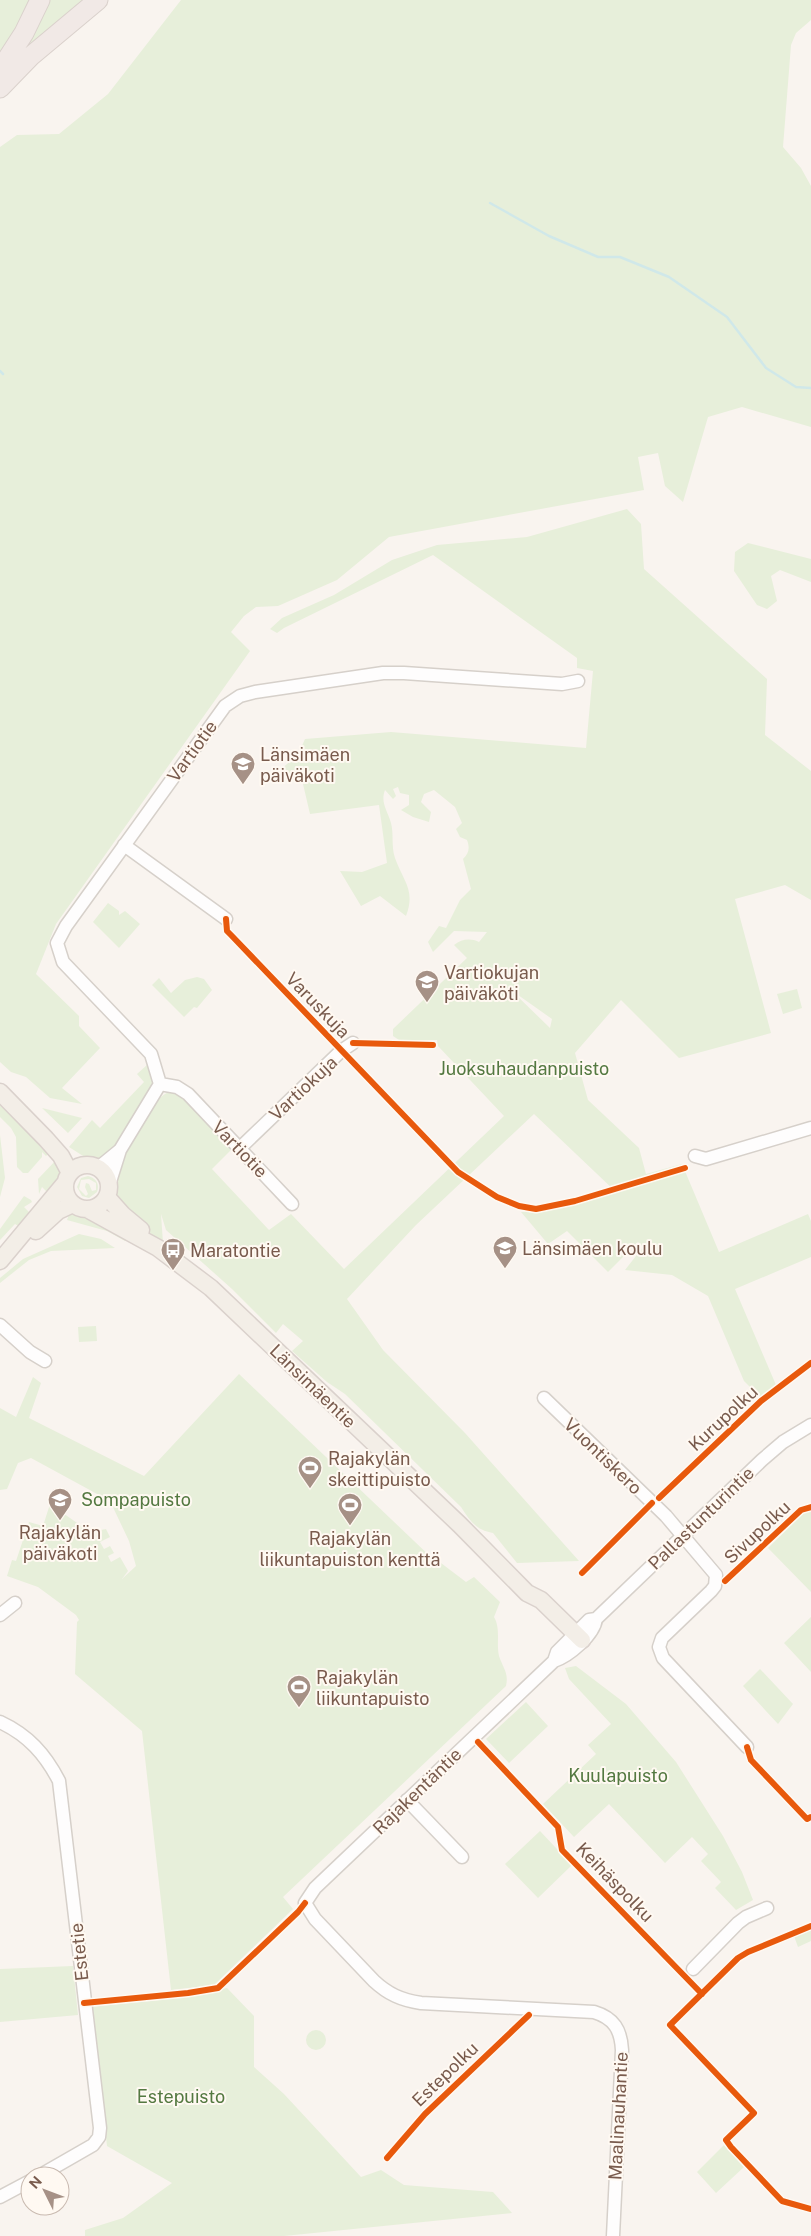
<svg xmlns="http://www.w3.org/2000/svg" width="811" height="2236" font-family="'Public Sans',sans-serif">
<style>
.green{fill:#e7efda;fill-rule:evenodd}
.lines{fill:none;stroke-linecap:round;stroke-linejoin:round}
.stream{stroke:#d0e8e9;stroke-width:2.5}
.minor-casing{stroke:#d6d0ca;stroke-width:15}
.major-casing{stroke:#dad1cc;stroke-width:19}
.highway-casing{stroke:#dad1cc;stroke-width:21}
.minor{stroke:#fefdfd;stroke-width:12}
.major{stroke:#f3eee7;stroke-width:16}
.highway{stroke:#f1e9e6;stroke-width:19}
.cycleway-casing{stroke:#fff9f2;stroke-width:9}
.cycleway{stroke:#e8590c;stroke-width:6}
.labels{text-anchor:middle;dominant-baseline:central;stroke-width:4;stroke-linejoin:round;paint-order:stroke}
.street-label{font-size:18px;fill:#795b4d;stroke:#fff9f2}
.poi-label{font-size:18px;fill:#795b4d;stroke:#fff9f2;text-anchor:start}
.park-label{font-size:18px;fill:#547941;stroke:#fff9f2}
</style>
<rect width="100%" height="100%" fill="#f9f4ef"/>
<path class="green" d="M0,0H34L0,59Z
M46,0H91L8,69Z
M181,0H811V20L796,33L791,45L783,147L801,168L811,186V427L742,407L708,417L683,502L665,486L658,453L638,457L644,490L389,537L337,580L278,606L256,607L244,616L231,632L250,651L56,924L36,974L79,1016V1026L100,1048L62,1088L82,1104L50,1098L26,1077L11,1072L0,1062V147L17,135L59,134L108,94Z
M627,509L641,524L644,569L767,679L765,735L811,771V900L785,885L735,899L771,1033L679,1058L621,1000L575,1053L588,1100L639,1148L646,1174L682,1164L719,1252L808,1214L811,1221V1257L735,1289L776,1385L760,1397L744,1381L708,1296L672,1275L625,1270L643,1247L638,1242L608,1272L567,1231L548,1244L521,1212L544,1210L616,1192L534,1114L416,1225L347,1299L383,1350L465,1433L579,1561L517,1563L493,1533C476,1530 470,1521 461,1507L345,1394L327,1382L292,1351L303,1341L283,1324L276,1333L232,1289L166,1230L161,1214L163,1243C150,1232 118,1211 114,1195C109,1176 149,1103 165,1094C170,1091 175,1092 180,1094L232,1149L212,1169L269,1230L291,1214L344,1269L504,1116L438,1046L437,1040H399L393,1036V1029L467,958L454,945C462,939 470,938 479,942L487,932L454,931L433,952L428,942L439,926L446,928L460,900L471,889L463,859C469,853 470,848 467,840L460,837L456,829L462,823L455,807L434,790L424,794L421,802L431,812L429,822L413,817L401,810L409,805V795L400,793L398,787L393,789L396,796L393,799L385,790C380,803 388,811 391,823C394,834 391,846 395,858C403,881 416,890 406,916L380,896L361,906L340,871L362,872L387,863L379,805L310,814L303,784L289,780L281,769L298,755L305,739L391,732L586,748L593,671L577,668V658L433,555L284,628L277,633L270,629L282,618L334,595L392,560L437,545L527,537ZM511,990L552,1019L550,1028Z
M748,543L811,559V582L780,570L771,576L777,601L767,609L757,605L734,571L735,552Z
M108,903L119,911V915L125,911L140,924L119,948L93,922Z
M197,977L204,979L212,990L197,1008L194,1007L184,1017L152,985L159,978L171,993L185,980Z
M797,989L802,1008L783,1014L777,994Z
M147,1065H150L153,1079L149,1095L107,1156L91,1161L69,1147L92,1120L100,1128L144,1082L137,1074Z
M0,1105L50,1152L46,1156L42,1152V1157L28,1173H23L17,1167L16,1137L11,1128L0,1117Z
M42,1108L82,1118L68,1133Z
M0,1135L5,1178L0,1197Z
M58,1158L63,1177L50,1195L42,1187L39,1194L38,1179Z
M88,1176C96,1178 100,1184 97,1192L89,1198L82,1196L77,1187L81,1178ZM89,1179L96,1183V1190L92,1191L89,1184L86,1183L85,1187L88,1194L86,1196L79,1189L81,1180Z
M24,1196L31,1200L32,1202L24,1207L32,1215L20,1227L15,1224L0,1240V1229Z
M70,1211L116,1229L129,1238L125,1241L107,1231L67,1220Z
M79,1234L101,1239L115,1248L51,1251L29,1260L0,1283V1278L23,1259Z
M96,1326L97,1341L79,1342L78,1327Z
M239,1374L435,1561L437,1560L466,1582L474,1577L500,1602L494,1617C501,1629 496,1643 499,1656C503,1668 509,1673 506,1686L283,1897L293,1909L214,1985L171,1990L142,1731L75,1674L77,1622L79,1620L76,1615L38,1587L7,1576L12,1560L16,1561L29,1522L43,1526L50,1504L90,1532L106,1529L110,1537L100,1542L104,1549L110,1546L114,1553L108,1556L111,1562L120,1557L128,1571L122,1579L136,1566L129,1541L110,1501L31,1458L18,1463L7,1489L0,1490V1408L16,1417L33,1377L41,1383L29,1418L144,1476Z
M811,1506V1592L768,1548Z
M811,1617V1672L784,1643Z
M576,1666L626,1704L676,1762L723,1836L742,1872L753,1900L736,1910L715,1888L721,1882L701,1861L708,1854L692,1837L665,1863L609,1804L574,1837L543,1804L596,1754L588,1745L611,1724L569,1679L565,1668Z
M760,1669L793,1704L778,1724L743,1686Z
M526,1702L548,1726L509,1763L486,1739Z
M540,1831L572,1865L538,1898L505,1864Z
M811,1930V1941L798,1947L794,1936Z
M73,1966L78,2015L0,2022V1969Z
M227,1988L254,2016V2067L284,2094L361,2177L381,2170L404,2185L493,2192L512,2213L284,2236H85V2230L123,2218L172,2183L107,2146L91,2007L179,1998Z
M306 2040a10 10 0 1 1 20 0a10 10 0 1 1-20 0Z
M724,2145L744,2167L716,2193L697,2172Z"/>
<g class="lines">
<path class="stream" d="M490,203L549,236L598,257H620L669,277L727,317L766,368L796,387L811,388
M0,371L3,374"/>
<defs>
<path id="minor" d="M124,845L226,919
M160,1084L177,1087L188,1094L292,1204
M240,1148L341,1051L353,1043
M695,1156L706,1159L811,1128
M98,1168L120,1150
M109,1185L120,1150L160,1084L151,1054L63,962L57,943L66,926L225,706L240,696L255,692L383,673H404L562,684L578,681
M0,1325L30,1352L45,1361
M544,1398L666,1516L716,1575L715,1586L711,1591L662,1638L659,1647L663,1658L747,1747
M0,1615L15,1603
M596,1619C594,1635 569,1656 554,1661L315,1888L305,1903L315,1919L374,1981C388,1994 401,2000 421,2003L594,2012C614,2018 621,2030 622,2050L613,2236
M554,1661L557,1652L589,1620L596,1619L762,1460L783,1442L811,1425
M0,1722C28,1735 45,1754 59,1781L100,2128L99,2137L93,2145L39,2176
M407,1800L462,1857
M693,1969L738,1923L746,1917L767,1908
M0,2197L30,2181"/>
<path id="major" d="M0,1092L46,1139L61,1156L70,1173
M65 1187a22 22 0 1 1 44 0a22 22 0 1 1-44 0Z
M107,1197L123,1215L141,1230
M87,1209L158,1248L211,1288L460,1525L527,1593L541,1600L582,1640
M36,1231L58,1211L73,1204
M0,1261L65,1183"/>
<path id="highway" d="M0,70L24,33L40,0
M0,88L31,56L98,0"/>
</defs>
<use href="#minor" class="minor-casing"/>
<use href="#major" class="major-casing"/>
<use href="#highway" class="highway-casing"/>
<use href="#minor" class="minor"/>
<use href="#major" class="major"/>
<use href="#highway" class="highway"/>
<defs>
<path id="cycleway" d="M226,919L227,931L231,935L458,1172L497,1197L519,1206L536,1209L575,1201L685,1168
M353,1043L433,1045
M659,1498L761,1401L811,1363
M582,1573L652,1503
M725,1581L801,1510L811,1507
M478,1742L558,1827L562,1850L702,1994
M747,1747L751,1760L807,1819L811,1817
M811,1926L748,1952L738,1958L670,2025L754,2113L726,2140L731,2147L782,2201L811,2209
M84,2003L188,1993L218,1988L298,1912L305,1903
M387,2158L425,2114L529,2015"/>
</defs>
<use href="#cycleway" class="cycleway-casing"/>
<use href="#cycleway" class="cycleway"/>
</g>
<defs>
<symbol id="school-pin" viewBox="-11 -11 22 30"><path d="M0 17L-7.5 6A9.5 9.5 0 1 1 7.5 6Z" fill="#a69186" stroke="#fff9f2"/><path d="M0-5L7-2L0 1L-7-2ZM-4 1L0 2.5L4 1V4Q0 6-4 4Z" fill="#fff"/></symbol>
<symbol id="bus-pin" viewBox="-11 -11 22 30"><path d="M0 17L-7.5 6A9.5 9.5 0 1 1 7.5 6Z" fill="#a69186" stroke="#fff9f2"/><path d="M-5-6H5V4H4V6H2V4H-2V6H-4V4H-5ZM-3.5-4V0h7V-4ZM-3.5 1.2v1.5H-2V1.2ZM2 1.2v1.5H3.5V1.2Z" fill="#fff"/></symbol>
<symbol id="stadium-pin" viewBox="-11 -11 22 30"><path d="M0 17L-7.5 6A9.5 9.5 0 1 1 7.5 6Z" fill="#a69186" stroke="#fff9f2"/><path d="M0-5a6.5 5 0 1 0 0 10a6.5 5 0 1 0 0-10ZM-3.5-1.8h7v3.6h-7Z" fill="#fff"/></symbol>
</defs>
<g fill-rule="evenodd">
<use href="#school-pin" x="229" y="750" width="28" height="38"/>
<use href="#school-pin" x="413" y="968" width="28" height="38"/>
<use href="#school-pin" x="491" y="1234" width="28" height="38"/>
<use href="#bus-pin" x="159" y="1236" width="28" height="38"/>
<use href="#stadium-pin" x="296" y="1454" width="28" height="38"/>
<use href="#school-pin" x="46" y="1486" width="28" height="38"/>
<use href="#stadium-pin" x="336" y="1491" width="28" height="38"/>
<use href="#stadium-pin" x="285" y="1673" width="28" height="38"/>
</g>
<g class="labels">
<g class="street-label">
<text transform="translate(192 751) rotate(-54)">Vartiotie</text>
<text transform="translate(318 1005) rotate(46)">Varuskuja</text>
<text transform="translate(303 1088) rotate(-43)">Vartiokuja</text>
<text transform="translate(240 1149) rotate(46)">Vartiotie</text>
<text transform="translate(313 1386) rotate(44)">Länsimäentie</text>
<text transform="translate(723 1418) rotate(-43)">Kurupolku</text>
<text transform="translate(603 1456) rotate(44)">Vuontiskero</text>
<text transform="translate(701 1518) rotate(-44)">Pallastunturintie</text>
<text transform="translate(757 1532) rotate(-43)">Sivupolku</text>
<text transform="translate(417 1791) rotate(-44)">Rajakentäntie</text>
<text transform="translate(615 1882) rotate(46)">Keihäspolku</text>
<text transform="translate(79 1952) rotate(-96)">Estetie</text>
<text transform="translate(445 2074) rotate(-44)">Estepolku</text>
<text transform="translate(618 2116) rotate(-87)">Maalinauhantie</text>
</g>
<g class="poi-label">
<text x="260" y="754">Länsimäen<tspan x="260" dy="21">päiväkoti</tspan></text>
<text x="444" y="972">Vartiokujan<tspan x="444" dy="21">päiväköti</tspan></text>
<text x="522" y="1248">Länsimäen koulu</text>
<text x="190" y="1250">Maratontie</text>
<text x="328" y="1458">Rajakylän<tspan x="328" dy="21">skeittipuisto</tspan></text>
<text x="60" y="1532" text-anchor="middle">Rajakylän<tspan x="60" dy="21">päiväkoti</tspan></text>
<text x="350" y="1538" text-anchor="middle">Rajakylän<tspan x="350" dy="21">liikuntapuiston kenttä</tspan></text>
<text x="316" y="1677">Rajakylän<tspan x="316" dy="21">liikuntapuisto</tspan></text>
</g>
<g class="park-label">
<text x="524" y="1068">Juoksuhaudanpuisto</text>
<text x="136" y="1499">Sompapuisto</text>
<text x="618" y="1775">Kuulapuisto</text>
<text x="181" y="2096">Estepuisto</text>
</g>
</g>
<g transform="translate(45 2191) rotate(312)"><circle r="24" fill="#fff9f2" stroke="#c9bab0"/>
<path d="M0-4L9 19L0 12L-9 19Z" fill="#a69186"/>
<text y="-8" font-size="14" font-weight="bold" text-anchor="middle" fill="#795b4d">N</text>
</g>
</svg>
